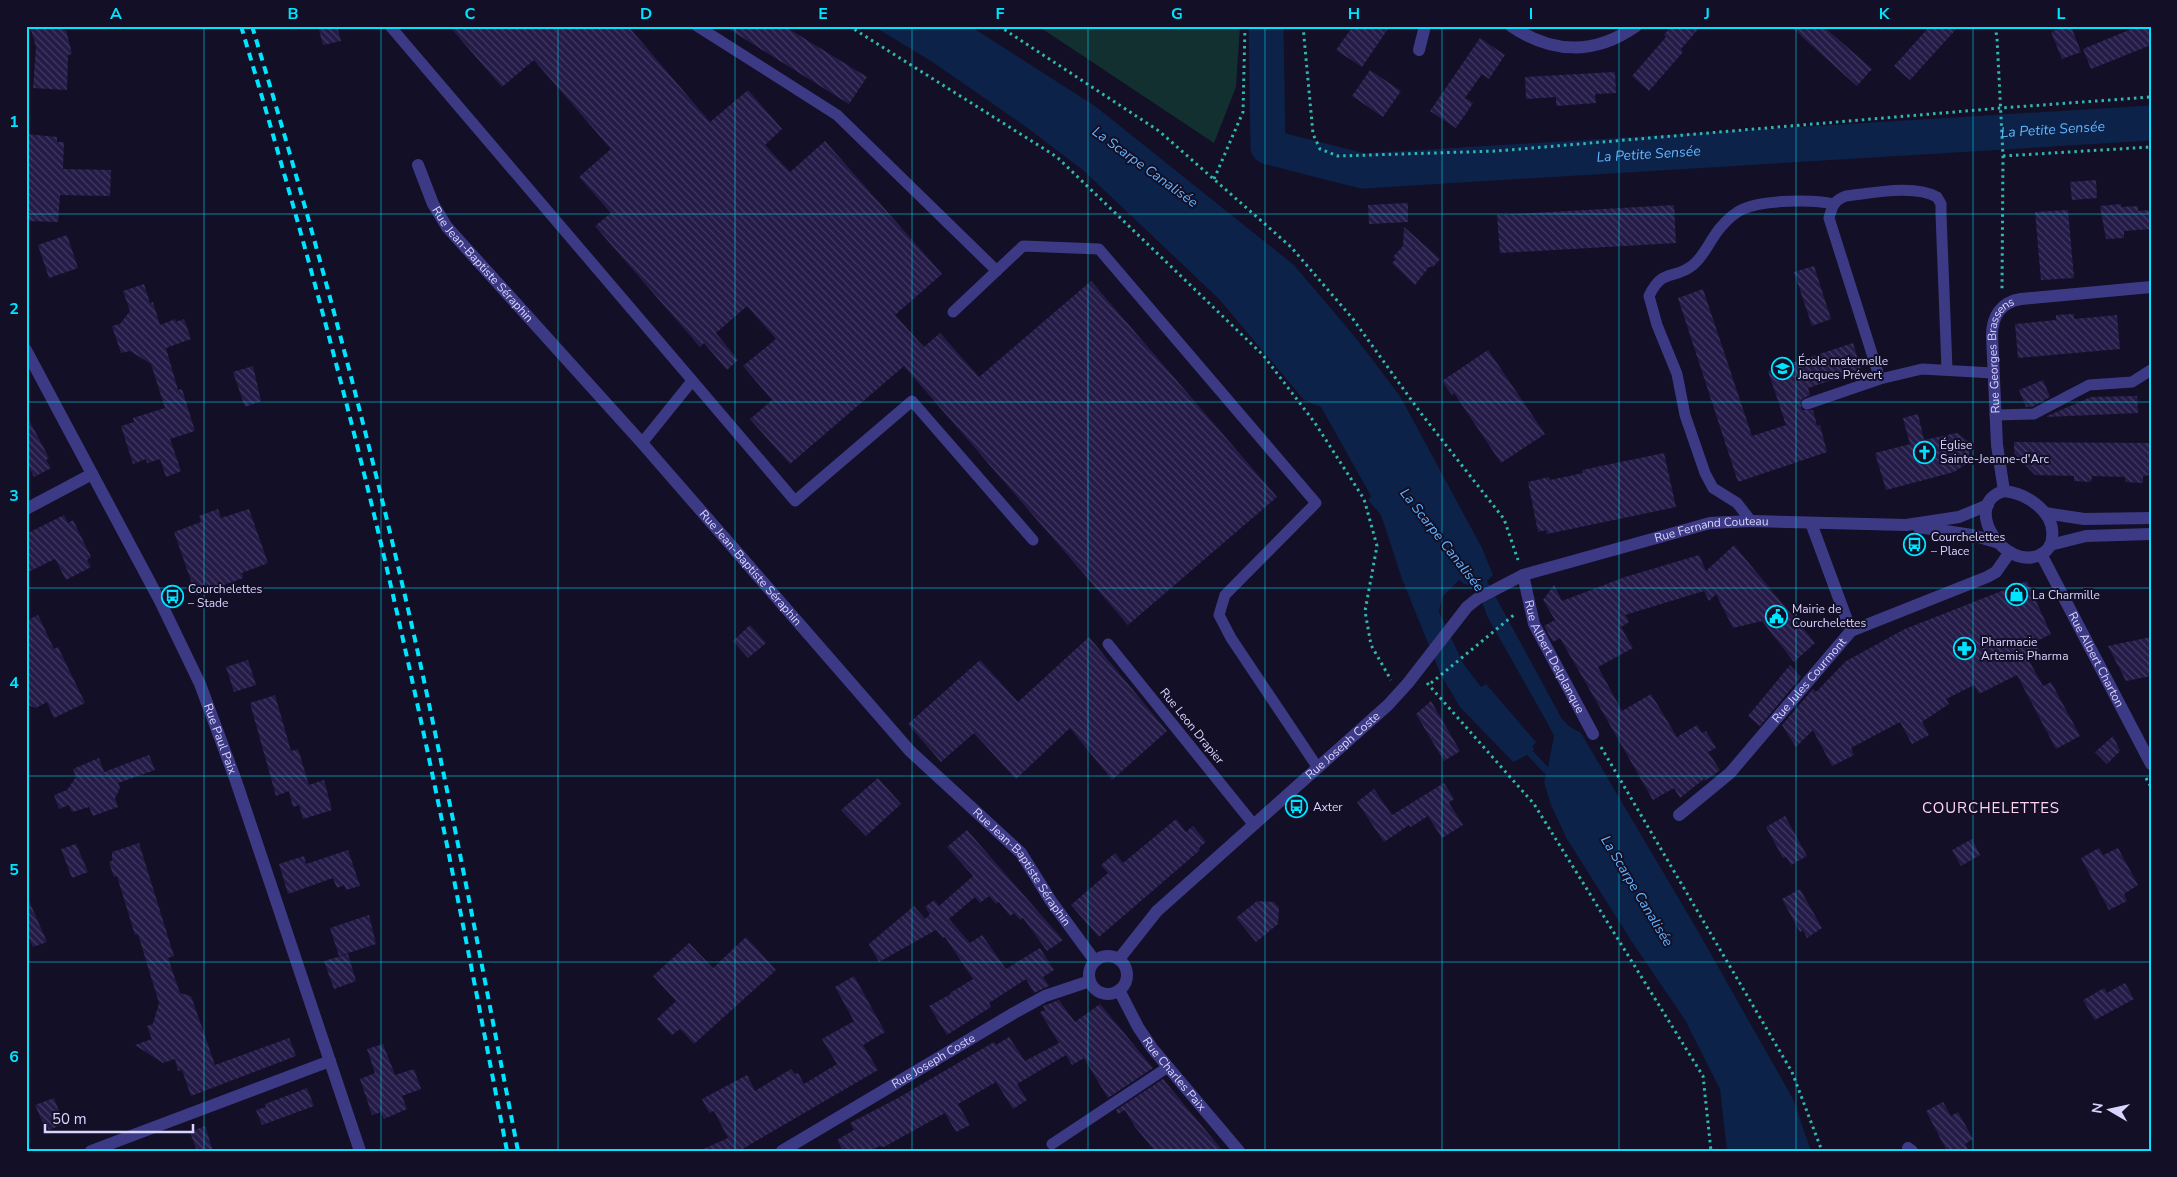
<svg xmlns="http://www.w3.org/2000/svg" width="2177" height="1177" font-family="'Nunito Sans',sans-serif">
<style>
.grass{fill:#12302f}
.water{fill:#0c2248;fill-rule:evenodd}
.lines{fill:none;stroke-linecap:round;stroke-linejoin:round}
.river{stroke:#0c2248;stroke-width:35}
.building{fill:url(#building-back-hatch)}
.path{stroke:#2fb8b0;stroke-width:3;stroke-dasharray:2.5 4;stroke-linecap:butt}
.service{stroke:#3d3a85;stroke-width:11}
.minor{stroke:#3d3a85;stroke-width:12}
.tertiary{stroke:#3d3a85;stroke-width:12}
.rail{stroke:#00e5ff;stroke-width:4;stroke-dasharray:8 6;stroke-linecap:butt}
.grid{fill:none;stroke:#00e5ff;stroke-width:1;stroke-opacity:0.55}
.labels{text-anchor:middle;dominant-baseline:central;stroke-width:4;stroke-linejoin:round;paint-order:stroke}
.street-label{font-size:12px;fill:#d9d4ff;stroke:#130f26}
.poi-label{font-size:12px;fill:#d9d4ff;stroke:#130f26;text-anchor:start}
.water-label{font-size:14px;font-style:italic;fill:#62b6ff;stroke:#130f26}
.quarter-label{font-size:15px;letter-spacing:1px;fill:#ffd6f0;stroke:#130f26}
.neatline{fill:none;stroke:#00e5ff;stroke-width:2}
.grid-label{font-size:16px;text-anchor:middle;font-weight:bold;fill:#00e5ff}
</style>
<defs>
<pattern id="building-back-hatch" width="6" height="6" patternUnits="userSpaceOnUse" patternTransform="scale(1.25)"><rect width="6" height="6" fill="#241b47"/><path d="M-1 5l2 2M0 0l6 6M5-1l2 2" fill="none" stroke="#433b63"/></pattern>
</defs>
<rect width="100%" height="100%" fill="#130f26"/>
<path class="grass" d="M1038,26H1240L1236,87L1214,143Z"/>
<path class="water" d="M873,26H970L1095,106L1294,265L1355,337L1400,396L1482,548L1493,575L1487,581L1562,719L1570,727L1581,733L1699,933L1793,1099L1811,1151H1727L1720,1089L1685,1020L1632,942L1567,839L1551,805L1544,782L1546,775L1527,755L1513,762L1460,707L1441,675L1402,579L1381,515L1368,500L1371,496L1321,407L1304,400L1219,299L1084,171L1025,126L931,61ZM1459,580L1464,584L1477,587L1487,616L1548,724L1554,736L1548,767L1533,751L1534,749L1532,747L1536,742L1486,684L1481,687L1463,663L1439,612L1442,597Z"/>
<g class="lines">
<path class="river" id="s1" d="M1266,26L1268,147L1363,171L2151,123"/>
</g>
<path class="building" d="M30,26H63L65,31L66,30L72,54L68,55L67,90L33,88L36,47Z
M318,26H337L341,41L323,45Z
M449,26H628L710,122L748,90L782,129L765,145L790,172L825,141L942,274L895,315L924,347L940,333L979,377L1091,281L1277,497L1128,625L904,366L790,464L750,419L772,400L743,366L776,339L747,306L716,333L738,360L727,370L704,343L700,347L595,226L611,213L579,177L611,149L534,60L502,87Z
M724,26H784L867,77L849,104Z
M1353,26H1390L1362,67L1336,50Z
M1671,26H1701L1681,49L1683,52L1649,91L1632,76L1666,37L1664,35Z
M1790,26H1823L1872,69L1857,86Z
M1930,26H1959L1910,80L1894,66Z
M2065,26H2071L2081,52L2062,59L2051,32Z
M2151,26V45L2091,69L2083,49L2139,26Z
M1480,38L1505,55L1489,79L1482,74L1465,98L1473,103L1456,128L1430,111Z
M1370,70L1401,91L1383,117L1352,96Z
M1615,72L1616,93L1595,94L1596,103L1556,106V97L1526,99L1525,77Z
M26,134L57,137V142H64L63,169L111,170L110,196L60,195L58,222L27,221Z
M2096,180L2097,198L2072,200L2070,182Z
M1408,203V222L1369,224L1368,205Z
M2121,204V207L2138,206V211L2151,210V229L2124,231V238L2106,239L2100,206Z
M1674,205L1676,243L1500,253L1497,215Z
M2068,210L2074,278L2041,280L2035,212Z
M1404,227L1440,259L1433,267H1429L1415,285L1392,263L1396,259L1393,257L1403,246Z
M67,235L78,268L49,278L38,245Z
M1814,266L1831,319L1812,326L1794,272Z
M144,284L150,303L153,302L160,325L175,319L176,322L184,319L191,339L166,348L178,390L182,389L195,431L170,439L181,471L166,477L160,459L147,463L146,459L133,464L121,426L134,422L133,418L165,408L151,364L130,351L121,353L112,326L120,324L130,311L123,291Z
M1703,289L1752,436L1786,425L1768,371L1853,343L1861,370L1808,388L1810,395L1802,399L1800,402L1802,410H1813L1817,426L1820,425L1827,452L1738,482L1678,298Z
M2074,314V319L2117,315L2120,349L2018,358L2015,324L2056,320V315Z
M1488,350L1545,434L1501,463L1454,393L1452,395L1442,381Z
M253,366L261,401L245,407L233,372Z
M2043,380L2050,397L2032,407H2026L2019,390Z
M2137,396L2138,413L2045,417L2091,397Z
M26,414L49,458L46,460L51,468L34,477L26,462Z
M1918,414L1924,440L1957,433L1968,441L1970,451L1966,464L1954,472L1886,490L1875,453L1910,444L1903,418Z
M2014,442L2151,443V475L2143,476V483L2125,482V477L2092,476L2091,482L2074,481V476L2035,475L2014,453Z
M1664,453L1676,507L1547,534L1546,530L1538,532L1528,482L1549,477L1550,480L1583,473L1582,470Z
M218,509L221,518L249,509L268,563L242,573L243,578L196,595L174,532L201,522L199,516Z
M64,515L68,523L73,520L91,557L87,560L91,567L66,580L55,559L26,573V534Z
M1734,545L1815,643L1794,662L1762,621L1733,628L1716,594L1709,601L1704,591L1625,615L1629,622L1621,627L1633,648L1598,667L1622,711L1651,694L1677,737L1697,725L1702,733L1706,731L1716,748L1708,752L1720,770L1705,781L1704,779L1680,798L1674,788L1653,800L1560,638L1553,642L1544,626L1555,620L1543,600L1554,585L1562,601L1625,577L1699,555L1706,571Z
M2027,581L2051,634L2035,642L2039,650L2027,657L2043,686L2051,682L2080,736L2056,749L2017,675L1979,694L1974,685L1946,699L1949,704L1922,722L1929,735L1912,744L1900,722L1851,748L1854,755L1832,766L1813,730L1796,747L1782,725L1813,689L1816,692L1846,661L1905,629Z
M38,615L54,649L58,647L85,703L54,718L47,702L36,708L30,706L26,701V621Z
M750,625L766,643L748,658L733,641Z
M1089,637L1167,731L1112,780L1070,728L1016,779L974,733L941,762L908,724L980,660L1018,702Z
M2151,637V676L2126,681L2108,646Z
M248,660L256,685L234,692L226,667Z
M1790,665L1801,677L1760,726L1748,716Z
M275,695L291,751L298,749L309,785L324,780L332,810L303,819L299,805L293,807L289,791L276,796L250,703Z
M1431,701L1460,751L1444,761L1416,714Z
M2113,736L2120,751L2107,764L2095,752Z
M149,755L155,770L118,783L120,788L115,798L118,807L93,816L89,807L72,812L69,805L59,809L54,795L67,790L76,777L73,769L99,758L104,772Z
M878,778L901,804L866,836L841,810Z
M1444,783L1454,799L1449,803L1463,825L1442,838L1428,816L1411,827L1409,825L1384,842L1357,802L1374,789L1392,815Z
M1785,816L1807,856L1791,865L1786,857L1783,858L1766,827Z
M1176,819L1186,832L1193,826L1206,842L1199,848L1200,850L1099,937L1071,905L1108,873L1101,865L1115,853L1123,863Z
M967,830L1063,940L1047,951L1023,918L1020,920L1014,913L1010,916L999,902L996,904L989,896L980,903L975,897L949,919L970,943L982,935L1006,969L1040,948L1054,970L1043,977L1049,986L1034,993L1026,979L989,1003L991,1007L947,1035L929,1006L951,994L950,993L973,979L945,937L943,938L936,930L879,962L869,944L914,906L925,919L930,914L925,907L934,900L939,906L973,876L947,847Z
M1972,839L1980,855L1961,866L1952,850Z
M139,843L174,956L168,958L180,993L191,996L215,1065L289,1038L296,1056L191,1096L182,1070L178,1071L175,1059L163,1063L135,1045L152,1039L147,1026L153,1024L159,1003L138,934L135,935L117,876L114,877L109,862L112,861V852Z
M76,844L88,872L72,878L61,849Z
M2099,848L2103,855L2118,848L2138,885L2124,894L2127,901L2109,910L2081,858Z
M348,850L360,886L346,890L344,885L337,888L333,878L288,894L279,864L304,856L306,864Z
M1800,889L1822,928L1807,938L1803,930L1800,932L1782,899Z
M27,896L47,942L33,947L26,931Z
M1257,901L1274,902L1279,908L1278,924L1256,942L1236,918Z
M369,915L376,944L339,956L330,928Z
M746,937L776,970L694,1044L680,1029L672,1035L657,1019L676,1001L653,976L689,943L713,968Z
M348,954L356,981L334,989L324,961Z
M854,976L885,1032L863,1045L878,1070L739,1151H699L728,1138L714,1111L709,1113L702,1099L747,1075L755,1091L791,1069L795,1074L798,1073L804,1084L837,1064L822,1039L854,1021L835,987Z
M2125,983L2134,999L2095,1020L2083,1000L2104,988L2107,993Z
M1059,1000L1075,1022L1100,1004L1153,1068L1108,1098L1084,1058L1072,1065L1066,1055L1017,1084L1027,1100L1013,1109L996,1082L958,1104L970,1125L956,1132L945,1113L884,1147L879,1146L871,1151H843L837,1140L854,1130L850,1123L898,1098L994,1042L996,1045L1009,1037L1025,1061L1059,1043L1040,1012L1045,1010L1043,1006Z
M383,1044L395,1075L414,1069L421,1089L402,1096L407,1109L384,1119L381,1112L372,1115L360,1079L375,1073L367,1049Z
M1163,1079L1197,1120L1223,1151H1155L1135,1127L1125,1110L1118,1114L1116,1110Z
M307,1088L314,1106L262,1125L256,1110L266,1107L265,1104Z
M54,1098L64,1124L49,1130L45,1122L43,1123L35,1105Z
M1943,1102L1951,1116L1958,1112L1973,1139L1965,1144L1969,1151H1947L1937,1132L1926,1111Z
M205,1126L213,1151H197L190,1132Z"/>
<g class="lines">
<path class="path" d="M849,26L1057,157L1263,355L1315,423L1364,499L1377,546L1365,611L1371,645L1391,680
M999,26L1159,131L1291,247L1353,319L1420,412L1504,519L1518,560
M1303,26L1313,134L1320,149L1338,156L1497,151L2001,108L2151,97
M1995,26L1997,38L2003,156L2002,289
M2003,156L2151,147
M1214,179L1243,112L1245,26
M1427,683L1534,804L1703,1076L1711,1151
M1431,683L1515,614
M1601,747L1792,1072L1822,1151
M2146,778L2151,787"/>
<path class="service" d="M390,26L795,501L912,401L1033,540
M697,26L837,115L997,271
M953,312L1023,246L1099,249L1316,503L1225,595L1219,615L1231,638L1318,768
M1880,379L1829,218C1832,207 1834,200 1846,196C1872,193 1915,184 1937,197L1941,204V214L1947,369
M1807,404L1880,379L1922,369L1993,373
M1995,415L2034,414L2089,385L2132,382L2151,370
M642,443L692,381
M1751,521L1737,503L1713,488L1705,473L1685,415L1677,374L1657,325L1649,296C1663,267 1673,281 1693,265C1705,255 1710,240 1720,228C1726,221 1734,213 1743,209C1763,200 1812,199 1834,204
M1108,644L1254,825
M1052,1144L1168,1067"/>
<g class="minor">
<path d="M1511,26C1552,54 1595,55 1636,26"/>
<path d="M1419,50L1425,26"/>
<path id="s2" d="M418,165L433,204L447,227L642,443L910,751L1021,853L1051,901L1095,961"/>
<path id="s3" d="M2004,491L1997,445L1992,336C1992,316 2001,302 2021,299L2151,287"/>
<path d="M26,509L92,474"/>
<path d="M1811,523L1851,631"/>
<path id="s4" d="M2041,554L2151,764"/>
<path id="s5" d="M1523,575L1534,624L1593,734"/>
<path id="s6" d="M1679,815L1730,773L1851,631L1987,577L1996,572L2010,552"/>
<path id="s7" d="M1119,990L1138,1027L1152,1048L1239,1151"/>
<path d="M1908,1148L1912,1151"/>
<path d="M91,1151L330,1061"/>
</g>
<g class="tertiary">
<path id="s8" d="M26,350L160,601L200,684L236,781L360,1151"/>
<path d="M2004,491C2026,493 2056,512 2052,538C2052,545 2048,550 2042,554C2005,574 1960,504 2004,491Z"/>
<path d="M2045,513L2084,519L2151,518"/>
<path d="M1918,527L1972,535L1999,543"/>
<path d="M2050,545L2086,536L2151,534"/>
<circle cx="1108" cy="975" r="19"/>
<path id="s9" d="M1119,959L1157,911L1388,705L1408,683L1467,607L1477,599L1523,575L1710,523L1751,521L1906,525L1959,517L1988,505"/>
<path id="s10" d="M782,1151L1014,1013L1045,996L1090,981"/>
</g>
<path class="rail" d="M241,26C302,230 358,436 404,644C442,812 474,981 507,1151
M252,26C314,230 369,436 416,644C453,812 485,982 518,1151"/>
</g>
<path class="grid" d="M204,26V1151M381,26V1151M558,26V1151M735,26V1151M912,26V1151M1088,26V1151M1265,26V1151M1442,26V1151M1619,26V1151M1796,26V1151M1973,26V1151M26,214H2151M26,402H2151M26,588H2151M26,776H2151M26,962H2151"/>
<defs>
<symbol id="school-ring" viewBox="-11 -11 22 22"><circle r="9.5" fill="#130f26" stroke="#00e5ff" stroke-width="1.5"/><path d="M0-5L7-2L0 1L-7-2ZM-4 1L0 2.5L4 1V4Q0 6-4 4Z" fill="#00e5ff"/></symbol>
<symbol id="church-ring" viewBox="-11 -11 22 22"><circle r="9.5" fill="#130f26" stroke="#00e5ff" stroke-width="1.5"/><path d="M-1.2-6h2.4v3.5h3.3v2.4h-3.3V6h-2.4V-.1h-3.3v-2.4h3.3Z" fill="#00e5ff"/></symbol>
<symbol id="bus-ring" viewBox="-11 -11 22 22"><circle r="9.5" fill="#130f26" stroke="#00e5ff" stroke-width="1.5"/><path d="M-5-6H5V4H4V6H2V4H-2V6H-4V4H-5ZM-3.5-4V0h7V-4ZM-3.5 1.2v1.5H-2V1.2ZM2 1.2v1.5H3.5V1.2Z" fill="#00e5ff"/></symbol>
<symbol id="shop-ring" viewBox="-11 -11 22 22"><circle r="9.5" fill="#130f26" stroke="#00e5ff" stroke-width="1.5"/><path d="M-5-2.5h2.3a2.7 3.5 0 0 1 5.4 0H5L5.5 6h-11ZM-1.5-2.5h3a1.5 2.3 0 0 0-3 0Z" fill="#00e5ff"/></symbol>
<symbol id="civic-ring" viewBox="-11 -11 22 22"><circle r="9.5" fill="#130f26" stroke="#00e5ff" stroke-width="1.5"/><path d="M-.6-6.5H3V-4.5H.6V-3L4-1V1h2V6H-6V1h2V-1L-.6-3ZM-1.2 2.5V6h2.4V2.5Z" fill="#00e5ff"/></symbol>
<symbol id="pharmacy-ring" viewBox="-11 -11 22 22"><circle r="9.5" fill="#130f26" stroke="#00e5ff" stroke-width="1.5"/><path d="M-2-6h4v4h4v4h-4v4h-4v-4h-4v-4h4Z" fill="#00e5ff"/></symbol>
</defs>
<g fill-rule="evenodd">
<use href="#school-ring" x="1770" y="356" width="25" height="25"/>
<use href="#church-ring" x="1912" y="440" width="25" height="25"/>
<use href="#bus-ring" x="1902" y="532" width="25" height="25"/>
<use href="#shop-ring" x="2004" y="582" width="25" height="25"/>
<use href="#bus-ring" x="160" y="584" width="25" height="25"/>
<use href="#civic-ring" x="1764" y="604" width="25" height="25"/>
<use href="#pharmacy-ring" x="1952" y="636" width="25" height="25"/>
<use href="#bus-ring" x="1284" y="794" width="25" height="25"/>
</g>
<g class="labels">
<g class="street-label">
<text stroke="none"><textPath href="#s2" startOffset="120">Rue Jean-Baptiste Séraphin</textPath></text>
<text stroke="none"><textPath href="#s3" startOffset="139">Rue Georges Brassens</textPath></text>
<text stroke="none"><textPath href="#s9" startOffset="756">Rue Fernand Couteau</textPath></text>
<text stroke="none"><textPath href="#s2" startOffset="525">Rue Jean-Baptiste Séraphin</textPath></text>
<text stroke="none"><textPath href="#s5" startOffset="88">Rue Albert Delplanque</textPath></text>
<text stroke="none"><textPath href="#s4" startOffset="119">Rue Albert Charton</textPath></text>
<text stroke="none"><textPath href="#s6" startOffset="188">Rue Jules Courmont</textPath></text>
<text transform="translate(1192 726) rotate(51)">Rue Leon Drapier</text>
<text stroke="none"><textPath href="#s8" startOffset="435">Rue Paul Paix</textPath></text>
<text stroke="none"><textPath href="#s9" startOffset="310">Rue Joseph Coste</textPath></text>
<text stroke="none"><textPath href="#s2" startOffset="930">Rue Jean-Baptiste Séraphin</textPath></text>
<text stroke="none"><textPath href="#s10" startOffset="176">Rue Joseph Coste</textPath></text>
<text stroke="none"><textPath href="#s7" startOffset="101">Rue Charles Paix</textPath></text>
</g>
<g class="poi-label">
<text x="1798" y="361">École maternelle<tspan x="1798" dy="14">Jacques Prévert</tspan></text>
<text x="1940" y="445">Église<tspan x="1940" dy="14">Sainte-Jeanne-d'Arc</tspan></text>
<text x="1931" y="537">Courchelettes<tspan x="1931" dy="14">– Place</tspan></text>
<text x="188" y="589">Courchelettes<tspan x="188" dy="14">– Stade</tspan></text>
<text x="2032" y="595">La Charmille</text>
<text x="1792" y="609">Mairie de<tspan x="1792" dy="14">Courchelettes</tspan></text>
<text x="1981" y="642">Pharmacie<tspan x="1981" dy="14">Artemis Pharma</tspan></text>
<text x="1313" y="807">Axter</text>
</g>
<g class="water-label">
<text stroke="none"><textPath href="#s1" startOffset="910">La Petite Sensée</textPath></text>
<text stroke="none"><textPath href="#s1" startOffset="505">La Petite Sensée</textPath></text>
<text transform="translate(1145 167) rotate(36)">La Scarpe Canalisée</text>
<text transform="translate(1442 540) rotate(52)">La Scarpe Canalisée</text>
<text transform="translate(1637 891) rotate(59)">La Scarpe Canalisée</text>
</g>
<g class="quarter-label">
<text x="1991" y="808">COURCHELETTES</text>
</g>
</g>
<rect width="2177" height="1177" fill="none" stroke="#130f26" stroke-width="55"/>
<g transform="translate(2110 1110) rotate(279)" stroke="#130f26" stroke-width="4" paint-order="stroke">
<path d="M0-4L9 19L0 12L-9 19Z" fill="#d9d4ff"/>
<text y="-8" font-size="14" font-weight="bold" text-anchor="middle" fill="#d9d4ff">N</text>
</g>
<path d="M45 1124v8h148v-8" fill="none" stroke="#d9d4ff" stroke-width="2.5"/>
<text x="52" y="1124" font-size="15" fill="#d9d4ff" stroke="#130f26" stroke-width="4" paint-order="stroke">50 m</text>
<rect x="28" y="28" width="2122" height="1122" class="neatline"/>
<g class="grid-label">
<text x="116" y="19">A</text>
<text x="293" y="19">B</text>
<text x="470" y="19">C</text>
<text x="646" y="19">D</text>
<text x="823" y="19">E</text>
<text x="1000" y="19">F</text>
<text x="1177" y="19">G</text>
<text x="1354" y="19">H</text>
<text x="1531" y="19">I</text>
<text x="1707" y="19">J</text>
<text x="1884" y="19">K</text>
<text x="2061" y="19">L</text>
<text x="14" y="127">1</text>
<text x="14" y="314">2</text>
<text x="14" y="501">3</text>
<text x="14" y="688">4</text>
<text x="14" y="875">5</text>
<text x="14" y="1062">6</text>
</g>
</svg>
